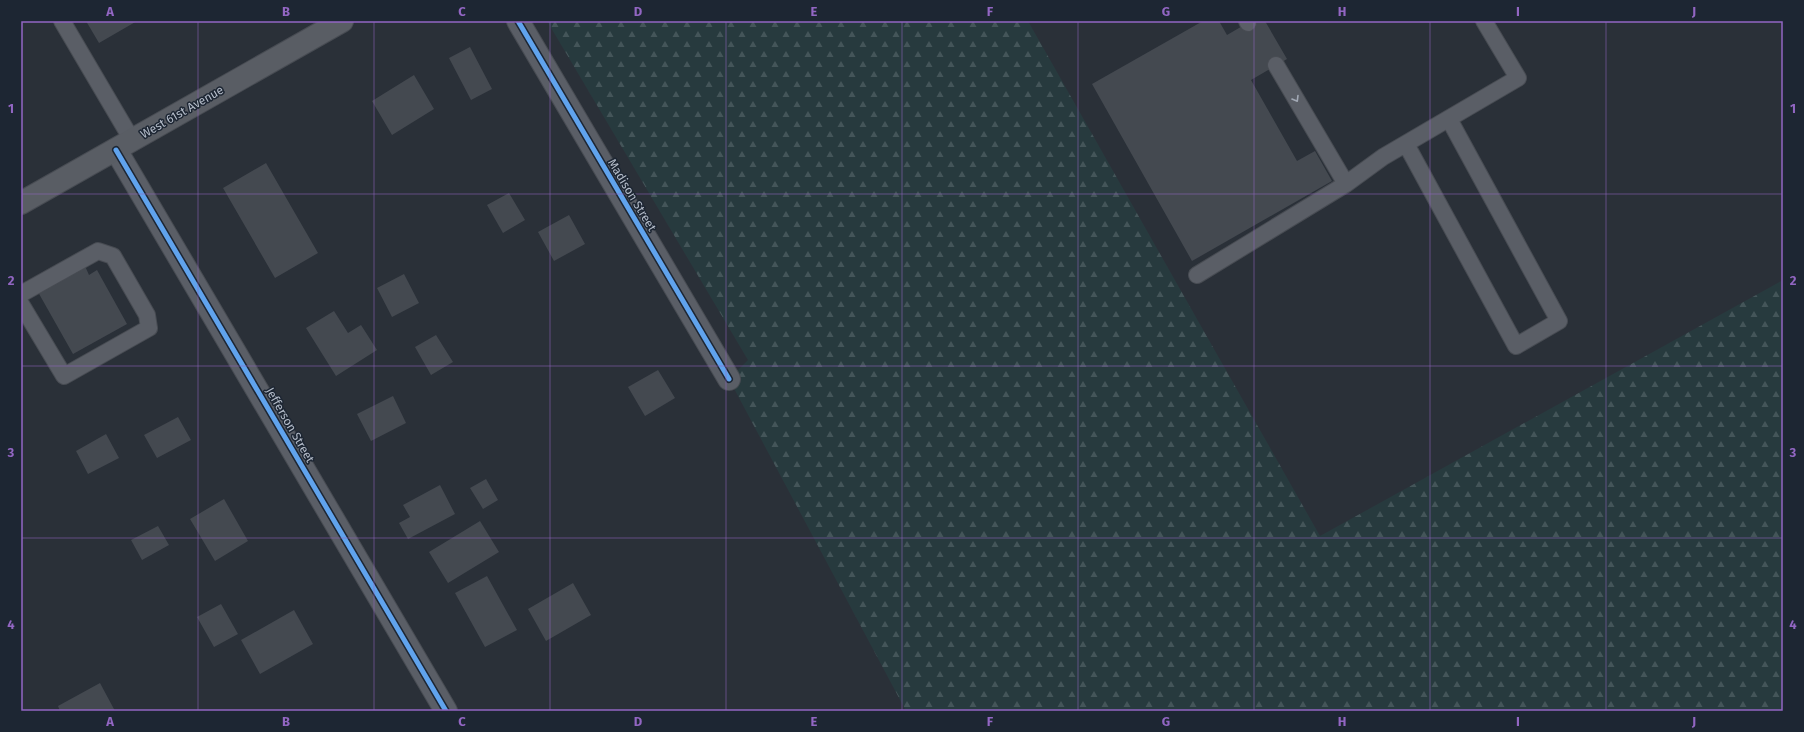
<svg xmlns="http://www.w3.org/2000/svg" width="1804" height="732" font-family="'Fira Sans',sans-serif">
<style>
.forest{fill:url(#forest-firs)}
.building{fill:#444950}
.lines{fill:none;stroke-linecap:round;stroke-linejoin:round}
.service-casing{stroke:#484c53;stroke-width:18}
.minor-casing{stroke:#484c53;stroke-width:24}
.secondary-casing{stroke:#484c53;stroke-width:24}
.service{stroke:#5a5e66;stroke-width:16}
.minor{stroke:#5a5e66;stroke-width:22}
.secondary{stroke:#595d64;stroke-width:22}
.cycleway-casing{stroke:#1d2633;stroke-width:8}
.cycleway{stroke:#60a3ed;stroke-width:5}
.oneway{stroke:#a2a9b5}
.grid{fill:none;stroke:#9266c3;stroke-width:1;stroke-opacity:0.55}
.labels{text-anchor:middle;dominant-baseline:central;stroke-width:3;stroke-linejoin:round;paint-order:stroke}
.street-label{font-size:12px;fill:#b4bcc9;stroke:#1d2633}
.neatline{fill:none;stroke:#9266c3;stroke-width:1.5}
.grid-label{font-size:13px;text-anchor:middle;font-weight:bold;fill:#9266c3}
</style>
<defs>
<pattern id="forest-firs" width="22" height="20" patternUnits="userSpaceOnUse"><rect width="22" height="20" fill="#273a3e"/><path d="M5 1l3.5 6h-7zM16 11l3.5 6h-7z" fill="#445559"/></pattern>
</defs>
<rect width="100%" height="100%" fill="#2a3038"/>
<path class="forest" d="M547,21H1028L1320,536L1783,280V711H906L729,379L748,360Z"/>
<path class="building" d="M86,21H137L99,43Z
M1203,21H1219L1227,35L1251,21H1265L1287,59L1251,80L1297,161L1315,151L1332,181L1192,261L1092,84Z
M470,47L492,89L471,100L449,58Z
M414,75L434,109L392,135L372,101Z
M266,163L318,253L275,278L223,188Z
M509,193L525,220L503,233L487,205Z
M569,215L585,244L554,261L538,232Z
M85,266L89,275L97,270L127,324L73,354L38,292Z
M404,274L419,303L392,317L377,288Z
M334,311L348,333L361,325L377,350L336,376L306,328Z
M436,335L453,362L431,375L415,347Z
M658,370L675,398L645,416L628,387Z
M393,396L406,423L371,441L357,414Z
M178,417L191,440L157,458L144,435Z
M106,434L119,458L88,474L76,451Z
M486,479L498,500L483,509L470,488Z
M440,485L455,514L408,539L399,523L410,517L403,505Z
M224,499L248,541L215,561L190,519Z
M480,521L499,552L448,583L429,552Z
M158,526L169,545L142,560L131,540Z
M487,576L517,630L485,647L455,593Z
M573,583L591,615L546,641L528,609Z
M221,604L238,634L214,647L197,617Z
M294,610L313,644L260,674L241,640Z
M100,683L115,711H60L58,706Z"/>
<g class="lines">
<defs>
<path id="service" d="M62,21L132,140
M1247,21L1248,23
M1276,65L1346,184
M1406,144L1516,346L1559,321L1449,119
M1197,275L1346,184L1383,157L1518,78L1484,21
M21,294L98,251L113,256L147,315L149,328L64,376L21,304"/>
<path id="minor" d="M518,21L729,379
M116,150L446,711"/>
<path id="secondary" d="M21,203L342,21"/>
</defs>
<use href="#service" class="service-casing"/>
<use href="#minor" class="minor-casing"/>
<use href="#secondary" class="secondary-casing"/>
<use href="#service" class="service"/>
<use href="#minor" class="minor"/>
<use href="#secondary" class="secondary"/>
<defs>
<path id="cycleway" d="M518,21L729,379
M116,150L446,711"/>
</defs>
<use href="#cycleway" class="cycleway-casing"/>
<use href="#cycleway" class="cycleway"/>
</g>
<defs><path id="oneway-chevron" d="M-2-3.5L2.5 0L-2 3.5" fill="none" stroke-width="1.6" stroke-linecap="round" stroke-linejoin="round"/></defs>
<use class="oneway" href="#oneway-chevron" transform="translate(1296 99) rotate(59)"/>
<path class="grid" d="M198,21V711M374,21V711M550,21V711M726,21V711M902,21V711M1078,21V711M1254,21V711M1430,21V711M1606,21V711M21,194H1783M21,366H1783M21,538H1783"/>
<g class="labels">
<g class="street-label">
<text transform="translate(182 112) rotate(-30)">West 61st Avenue</text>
<text transform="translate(632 195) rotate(59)">Madison Street</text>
<text transform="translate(290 425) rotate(60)">Jefferson Street</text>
</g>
</g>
<rect width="1804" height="732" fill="none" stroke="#1d2633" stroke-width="44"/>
<rect x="22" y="22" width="1760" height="688" class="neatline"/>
<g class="grid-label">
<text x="110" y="16">A</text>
<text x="286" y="16">B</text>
<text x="462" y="16">C</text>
<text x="638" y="16">D</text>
<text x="814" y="16">E</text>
<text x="990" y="16">F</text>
<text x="1166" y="16">G</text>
<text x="1342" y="16">H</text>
<text x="1518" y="16">I</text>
<text x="1694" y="16">J</text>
<text x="11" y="113">1</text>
<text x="1793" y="113">1</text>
<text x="11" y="285">2</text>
<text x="1793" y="285">2</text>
<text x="11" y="457">3</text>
<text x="1793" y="457">3</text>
<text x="11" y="629">4</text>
<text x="1793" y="629">4</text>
<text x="110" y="726">A</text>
<text x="286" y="726">B</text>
<text x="462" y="726">C</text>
<text x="638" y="726">D</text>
<text x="814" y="726">E</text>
<text x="990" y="726">F</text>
<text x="1166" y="726">G</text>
<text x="1342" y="726">H</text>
<text x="1518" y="726">I</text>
<text x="1694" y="726">J</text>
</g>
</svg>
